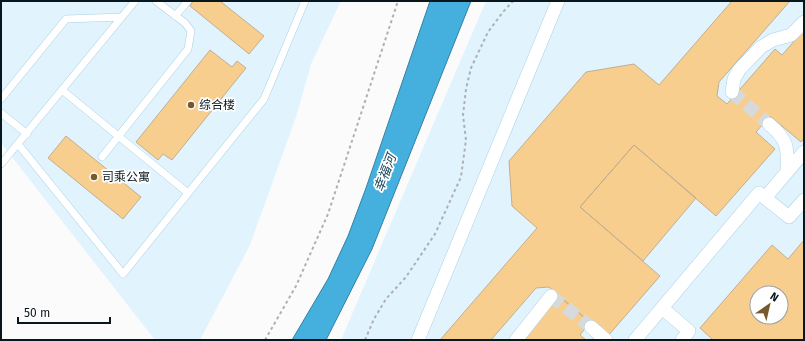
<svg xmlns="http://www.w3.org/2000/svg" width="805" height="341" font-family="'Fira Sans','Noto Sans SC',sans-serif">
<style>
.built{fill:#e1f3fd;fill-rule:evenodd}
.water{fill:#45afde;stroke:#3381a4}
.building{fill:#f8ce8e;stroke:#c2ae90;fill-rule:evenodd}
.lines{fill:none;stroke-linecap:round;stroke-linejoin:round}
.street-tunnel{stroke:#d7d9da;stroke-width:13;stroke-dasharray:13 6;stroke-linecap:butt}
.lane-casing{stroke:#acd1e4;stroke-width:8}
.street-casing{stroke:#acd1e4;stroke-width:14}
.path{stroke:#adb1b4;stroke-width:2;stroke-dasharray:3 3;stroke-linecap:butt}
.lane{stroke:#fff;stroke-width:7}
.street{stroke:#fff;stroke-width:13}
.poi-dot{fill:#765a2d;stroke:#fff;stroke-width:1.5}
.labels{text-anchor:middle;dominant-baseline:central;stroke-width:3.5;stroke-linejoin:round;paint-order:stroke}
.poi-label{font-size:12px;fill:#08161d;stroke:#fff;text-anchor:start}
.water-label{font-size:13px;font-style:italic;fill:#184559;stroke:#fff}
</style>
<rect width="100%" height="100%" fill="#fbfbfb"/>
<path class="built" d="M1,1H341L311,64L296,117L250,245L200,340H155L1,143Z
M486,1H804V340H341ZM757,293H781V317H757Z"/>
<path class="water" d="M430,1H471L372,249L326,340H292L328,279L348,236L366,188Z"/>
<path class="building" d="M193,1H220L264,36L249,54L190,6Z
M732,1H790L719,82L717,96L727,104L775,49L782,55L804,30V138L801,142L770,116L756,132L775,149L716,216L634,145L580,207L660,276L607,337L549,287L536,288L491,340H440L537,228L512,206L509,161L586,72L634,64L659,85Z
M210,50L232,67L237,61L246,68L172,160L163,154L158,160L136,142Z
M66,136L141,197L123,219L48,158Z
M634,145L696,198L643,261L580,207Z
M804,240V340H713L700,328L772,245L788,259ZM757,293H781V317H757Z
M557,295L590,322L580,335L586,340H520Z"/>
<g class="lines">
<path class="street-tunnel" d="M732,92L769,124
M551,296L591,327"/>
<defs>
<path id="lane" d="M175,16L188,1
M62,90L188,193
M1,99L66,19L122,17
M1,113L27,134
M18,144L123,274L264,99L305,1
M102,157L188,49L191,31L185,23L156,1
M1,164L135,1"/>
<path id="street" d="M732,92L734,79L739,70L761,47L773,40L791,35L804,22
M769,124C788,140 788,147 787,172
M765,198L804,152
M662,308L689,331L682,340
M591,327L606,340
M418,340L558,1
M516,340L551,296
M635,340L759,193L789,217L804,200"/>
</defs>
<use href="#lane" class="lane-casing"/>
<use href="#street" class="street-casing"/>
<path class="path" d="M265,340L296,286L328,214L398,1
M365,340L374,319L386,299L406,277L435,234L461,177L466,140L463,115L466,89L471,68L488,32L503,12L513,1"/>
<use href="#lane" class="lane"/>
<use href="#street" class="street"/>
</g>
<g class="poi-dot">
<circle cx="191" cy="105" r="4"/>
<circle cx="94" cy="177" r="4"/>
</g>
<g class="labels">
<g class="poi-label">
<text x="199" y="105">综合楼</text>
<text x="102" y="177">司乘公寓</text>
</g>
<g class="water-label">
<text transform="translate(385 173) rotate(-69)">幸福河</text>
</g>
</g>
<rect width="805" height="341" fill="none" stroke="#08161d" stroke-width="4"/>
<g transform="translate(769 305) rotate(34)"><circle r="19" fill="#ffffff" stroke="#9ca2a5"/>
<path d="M0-3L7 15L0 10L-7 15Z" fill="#765a2d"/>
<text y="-6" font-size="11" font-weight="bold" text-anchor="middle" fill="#08161d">N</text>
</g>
<path d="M18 317v6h92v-6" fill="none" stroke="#08161d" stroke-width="2"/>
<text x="24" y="317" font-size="12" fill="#08161d" stroke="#ffffff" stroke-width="3" paint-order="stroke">50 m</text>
</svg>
